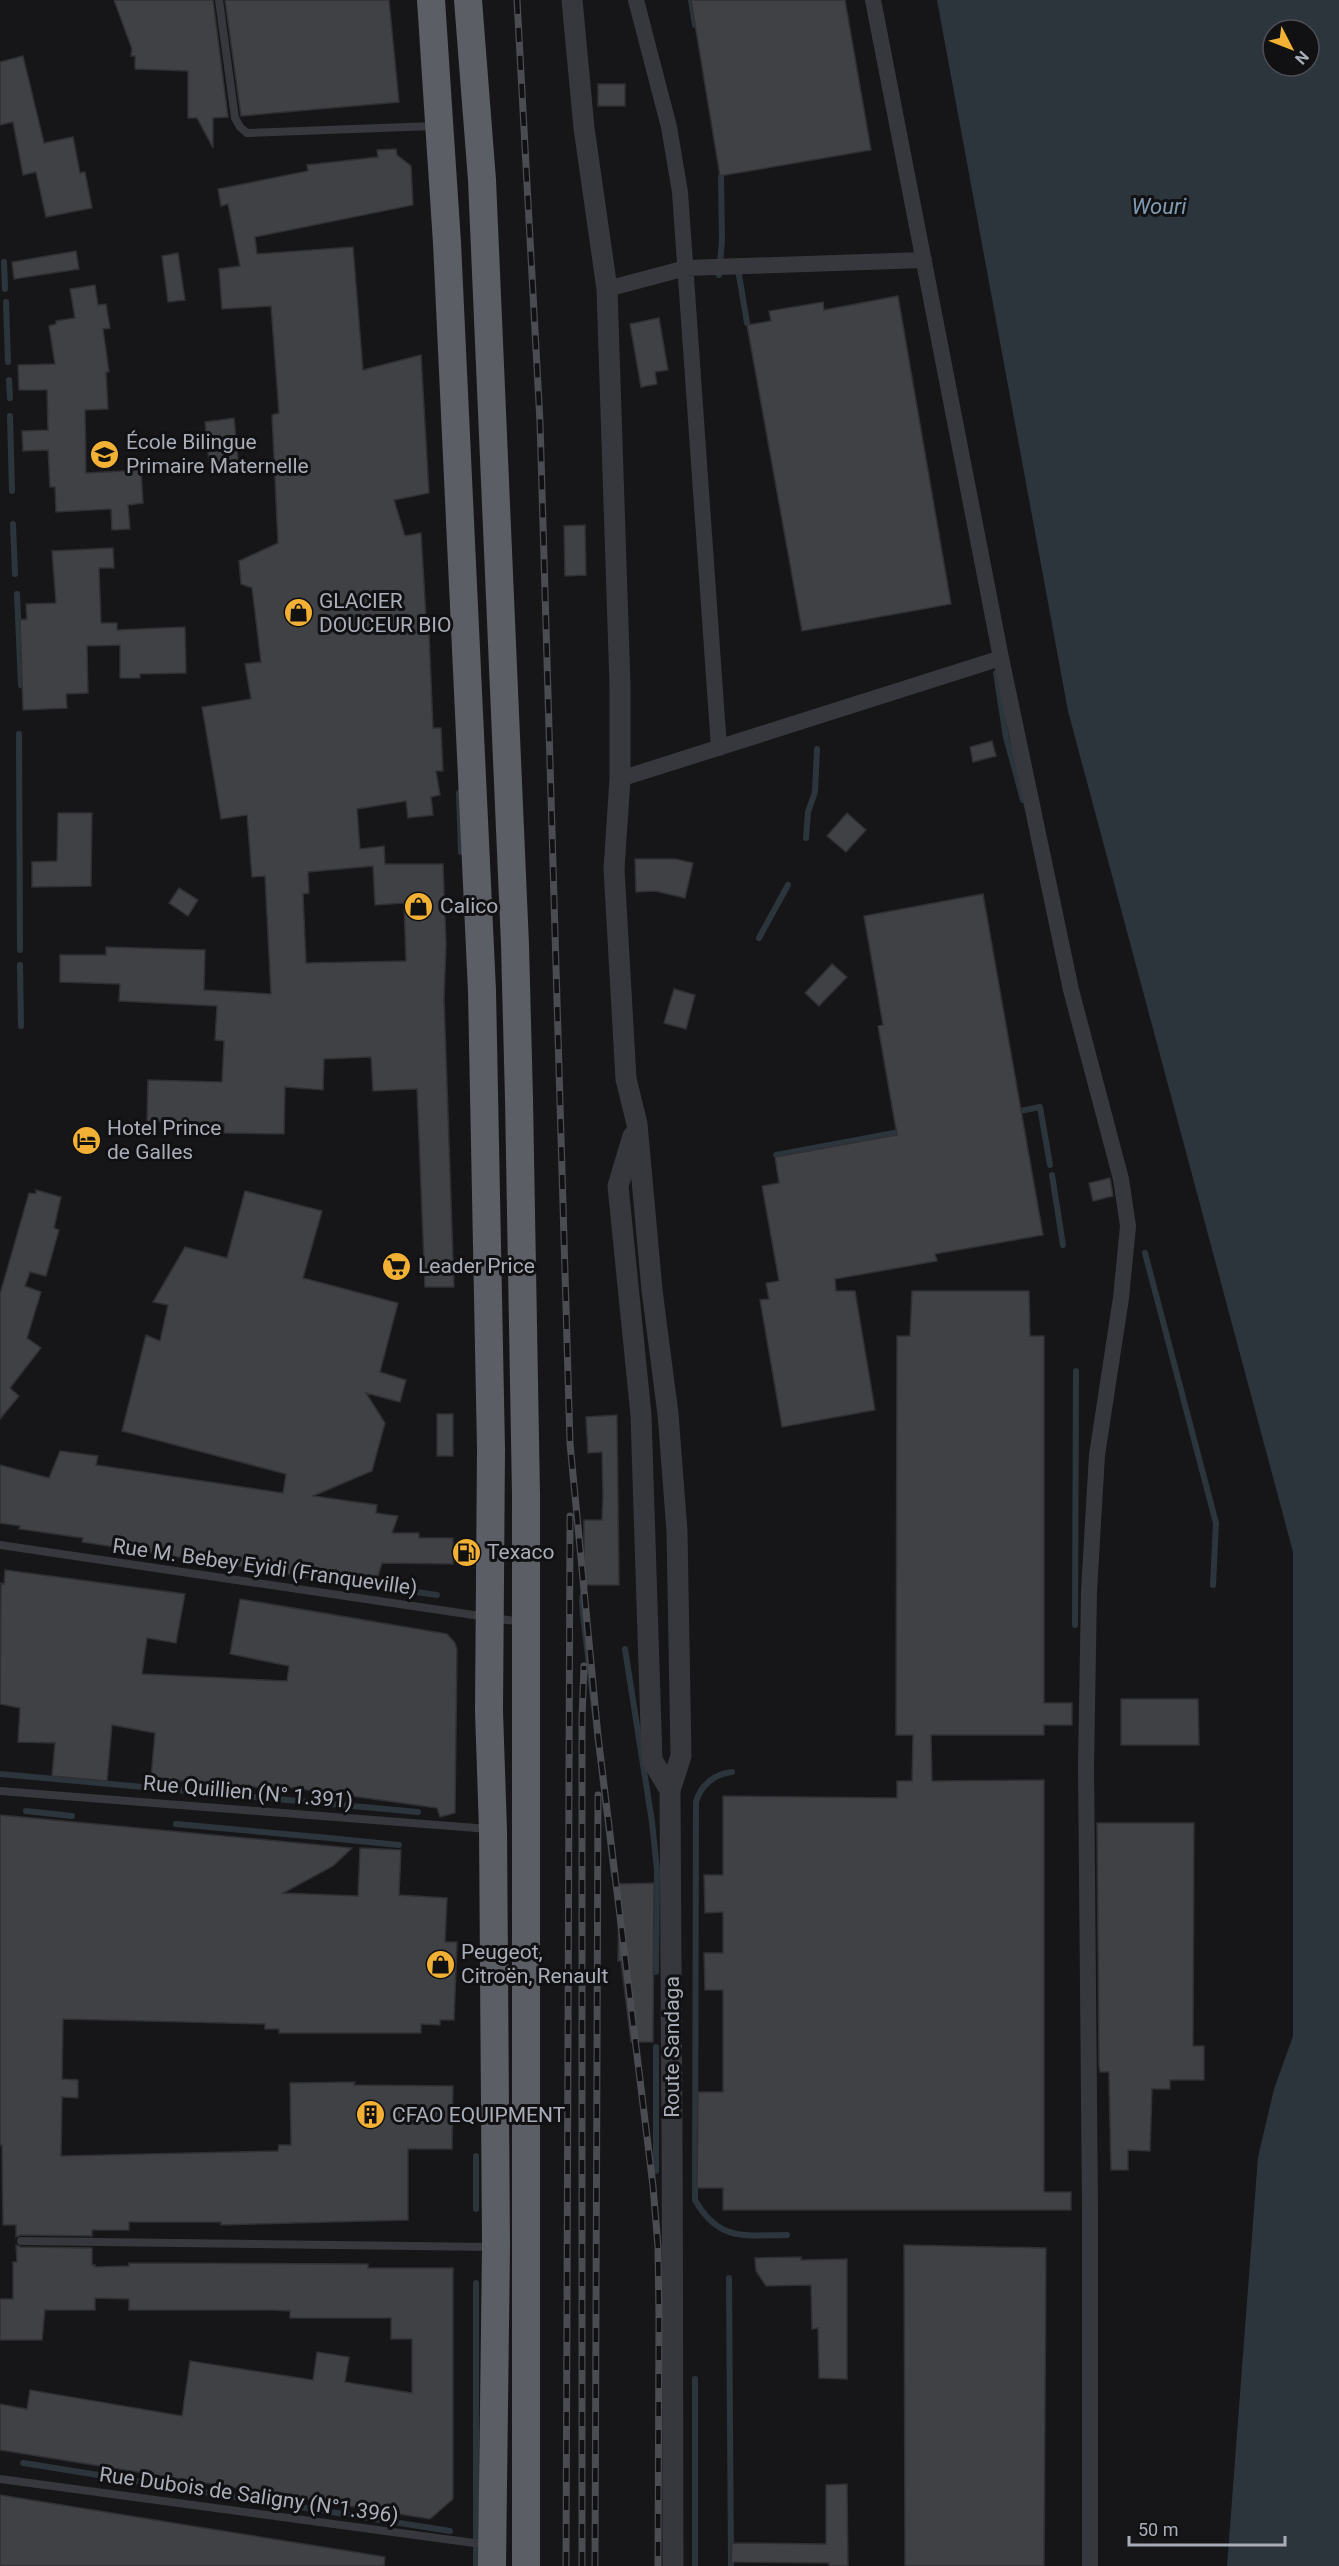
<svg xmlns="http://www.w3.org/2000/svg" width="1339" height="2566" font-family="Roboto,sans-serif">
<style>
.water{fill:#2c353c;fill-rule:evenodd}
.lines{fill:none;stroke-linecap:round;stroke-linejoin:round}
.stream{stroke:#2c353c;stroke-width:6}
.building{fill:#404145;stroke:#303034;stroke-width:1.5;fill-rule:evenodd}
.service{stroke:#37383d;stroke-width:8}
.minor{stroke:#37383d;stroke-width:16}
.tertiary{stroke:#37383d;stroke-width:21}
.trunk{stroke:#5b5e65;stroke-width:28}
.rail-casing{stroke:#4a4c52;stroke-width:7}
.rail{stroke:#111113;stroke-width:4.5;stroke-dasharray:14;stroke-linecap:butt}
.labels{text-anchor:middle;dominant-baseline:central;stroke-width:6;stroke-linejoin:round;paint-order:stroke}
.poi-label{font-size:21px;fill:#a8adb8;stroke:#111113;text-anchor:start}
.street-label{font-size:21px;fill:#a8adb8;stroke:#111113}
.water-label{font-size:22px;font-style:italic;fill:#7f9bb3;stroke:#111113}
</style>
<rect width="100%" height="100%" fill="#161618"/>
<path class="water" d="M937,0H1339V2566H1227L1258,2157L1274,2089L1293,2036V1552L1068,711ZM1273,30H1309V66H1273Z"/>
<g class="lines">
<path class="stream" d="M691,0L695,25
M4,262L5,289
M719,275L722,240L721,176
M739,275L747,323
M6,302L8,362
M9,380L10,398
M10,416L12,491
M13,524L15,574
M17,594L21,685
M996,673L1006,737L1023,800
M19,734L20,950
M459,793L461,852
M806,838L808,812L815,792L817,749
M759,938L788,885
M20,965L21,1026
M1015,1112L1040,1107L1050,1165
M776,1155L905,1131
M1052,1175L1063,1245
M1145,1253L1216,1523L1213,1585
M367,1585L437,1595
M584,1589L582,1600L583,1614L614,1876
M1075,1625L1076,1371
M625,1649L652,1822L657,1870L656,1972
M732,1772C714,1774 701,1785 696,1802L695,2200C719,2242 744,2235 787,2235
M0,1774L418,1812
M26,1811L72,1816
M176,1824L318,1837
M319,1837L399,1845
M656,2047V2171
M476,2209V2156
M729,2278L731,2566
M23,2463L450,2531
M476,2566V2283
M695,2566V2379"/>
</g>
<path class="building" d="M114,0H213L228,117L213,118V148L197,118H188V71L135,69V56H131L132,49Z
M225,0H389L399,102L241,116Z
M691,0H845L871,150L720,176Z
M23,56L44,143L73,137L80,173L85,172L92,208L46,217L36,172L23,175L13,122L0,125V62Z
M598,84H625V106H598Z
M396,149L397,155L411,166L413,205L255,237L257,254L353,247L363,370L421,355L429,493L394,500L405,536L421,533L427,633H429L433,728H441L443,771H436L440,795L431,797L433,815L408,818L406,801L357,809L360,849L384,846L385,864H443L446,944L444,999L454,1287H425L417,1089L373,1091L371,1057L324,1059L323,1090L285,1087L284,1134L224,1133V1123L147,1121L148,1080L222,1082L224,1041L215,1040L217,1006L119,1001L120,984L60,982V955H106V947L205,950L204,990L271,994L265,876L252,877L247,815L221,819L202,707L251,699L245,664L261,662L252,588L241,584L239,561L278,543L272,415L279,413L271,306L222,309L219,269L240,266L228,204L221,206L218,189L308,171L307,165L378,157L377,150ZM373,866L375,905L404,903L406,961L306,963L303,894L309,893L308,872Z
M76,251L79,269L14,279L12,262Z
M178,253L185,300L168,302L162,256Z
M95,285L98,305L106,304L110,328L103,329L109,372H106L108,409L85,410L86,473L141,470L143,503L128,505L130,529L112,530L111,509L56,512L55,487H50L48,450L23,451L22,431L48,430L47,390H19L18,365L55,364L49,326L56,324V321L75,318L70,289Z
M898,296L951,604L802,631L747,325L771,321L769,311L823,302L824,310Z
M659,318L668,370L655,372L657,384L641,387L630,324Z
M234,418L239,469L210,472L205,422Z
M585,525L586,575L565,576L564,526Z
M113,548L114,568H99L101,623H117V630L185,627L186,673L140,674V678H120V645L87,646L88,693L66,694L67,708L23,710L20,620L27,619L26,604L56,603L52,551Z
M992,741L996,756L973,762L970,747Z
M58,813H92L91,886L32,887V862L57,861Z
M847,813L866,830L846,852L827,836Z
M635,859H676L693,863L685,898L655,891L636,892Z
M179,888L198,900L188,916L169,903Z
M983,894L1043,1235L935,1254L937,1261L835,1279L836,1291H855L875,1410L782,1427L760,1300L769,1299L766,1283L779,1281L762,1186L779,1183L775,1157L897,1135L878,1026L883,1025L864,916Z
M832,964L847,977L819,1006L805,993Z
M674,989L695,995L686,1029L664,1023Z
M1110,1178L1113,1196L1093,1201L1089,1183Z
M36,1190L61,1197L54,1228L59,1230L46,1276L30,1272L25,1286L41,1292L27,1338L41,1348L10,1388L19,1396L0,1419V1294L29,1193L36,1194Z
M245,1191L322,1211L303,1278L398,1303L380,1372L406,1380L400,1402L366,1393L385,1423L372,1471L313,1496L377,1505L376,1513L398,1516L392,1533H419V1538H453V1564L382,1563L377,1579L367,1577L366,1586L82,1542L83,1538L19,1529L20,1526L0,1523V1465L49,1478L60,1451L98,1456L96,1465L283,1493L286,1474L122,1431L146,1335L160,1341L168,1305L153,1302L185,1247L227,1258Z
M912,1291H1029L1030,1336H1044V1703H1072V1725H1044V1735H931L932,1781L1044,1780V2192H1071V2210H723V2188H697L698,2092H723V1990H705L704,1953H723V1912L705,1913L704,1875H723V1796L897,1798V1781H912L913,1735H896L897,1336H910Z
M437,1414H453V1456H437Z
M617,1415L619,1585H584V1520H602L603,1498L602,1452L588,1453L586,1417Z
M5,1570L185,1594L176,1643L147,1638L142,1674L287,1681L289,1666L230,1654L240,1599L447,1634L455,1643L457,1650L455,1813L440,1817L437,1808L279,1786L278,1789L151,1778L155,1733L112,1725L107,1781L52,1776L55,1743L18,1742L20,1708L0,1704L1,1583L4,1584Z
M1121,1699H1198L1199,1745H1121Z
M0,1815L352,1848L333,1866L283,1893L358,1896L360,1848L401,1850L399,1895L447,1898L445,1942H457L454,2020H440V2025L421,2024V2033H279V2029H265V2024L63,2019L62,2079L78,2080V2098L62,2097L61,2156L278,2151L279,2145H291L290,2083L355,2082L354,2085L453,2086L452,2149H408V2220L221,2225V2222H129V2230H92V2236L21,2235L16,2237V2225H3L2,2145H0Z
M1097,1823H1194L1193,2046H1204V2080H1170V2089H1152L1150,2151L1128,2150V2170H1111L1109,2079V2072H1100L1099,2066Z
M654,1883L653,2042H631L621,1961H618L619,1884Z
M16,2245L21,2247L92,2248V2265H95V2267L129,2266V2263L368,2264V2268H453V2499L430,2519L0,2450V2404L27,2409L30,2390L182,2416L190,2361L313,2380L317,2352L349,2357L345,2382L412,2393V2339H391V2318H290V2311L272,2310H129V2299L95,2298V2310H45L42,2340H0V2299H13V2262H17Z
M904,2245L1046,2248L1044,2566H905Z
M801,2257V2260L847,2259V2379L819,2378L818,2328L812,2329L811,2285L766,2286L756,2271L755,2258Z
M847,2484L848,2566H829V2563L731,2562L732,2543L826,2544V2485Z
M0,2495L385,2557L384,2566H0Z"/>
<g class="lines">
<path class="service" d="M219,0L235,118L240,127L247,133L434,126
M0,1545L521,1622
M0,1791L489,1829
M21,2241L492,2247
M0,2479L489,2545"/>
<path class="minor" d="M636,0L669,127L680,192L719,748
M873,0L1001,658L1071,990L1121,1179L1128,1226L1121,1298L1097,1455L1089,1591L1086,1765L1090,2209V2566
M607,289L686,268L924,260
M620,779L1001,658"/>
<path class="tertiary" d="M572,0L584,128L607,289L620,686V779L614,869L626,1079L637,1124L652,1290L668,1414L677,1531L681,1756L670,1790C673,2049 672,2307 673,2566
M633,1136L618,1186L641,1415L652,1760L670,1790"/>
<path class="trunk" d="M431,0L447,243L482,991L491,1449L489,1711L493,1830L496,2247L492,2566
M468,0L482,180L515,945L519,1099L526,1495V2566"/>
<defs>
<path id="rail" d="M517,0L540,422L570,1443L598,1736L653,2186L658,2247L659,2319L658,2566
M566,2566L570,1516
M582,2566V1718L584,1666
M595,2566L598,1795"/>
</defs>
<use href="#rail" class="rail-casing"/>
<use href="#rail" class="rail"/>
</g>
<defs>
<symbol id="school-disc" viewBox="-11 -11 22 22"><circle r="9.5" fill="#f2b134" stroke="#111113"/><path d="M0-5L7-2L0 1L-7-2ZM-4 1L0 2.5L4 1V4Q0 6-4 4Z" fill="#111"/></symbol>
<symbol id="shop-disc" viewBox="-11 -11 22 22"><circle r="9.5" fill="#f2b134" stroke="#111113"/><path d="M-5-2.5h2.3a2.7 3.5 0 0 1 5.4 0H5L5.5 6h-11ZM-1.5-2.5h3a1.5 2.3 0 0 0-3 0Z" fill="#111"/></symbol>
<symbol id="hotel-disc" viewBox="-11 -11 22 22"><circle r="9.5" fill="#f2b134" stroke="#111113"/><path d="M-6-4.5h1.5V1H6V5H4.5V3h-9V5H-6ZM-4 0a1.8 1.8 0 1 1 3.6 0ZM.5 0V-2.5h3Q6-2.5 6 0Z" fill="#111"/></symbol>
<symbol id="supermarket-disc" viewBox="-11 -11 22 22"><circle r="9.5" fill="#f2b134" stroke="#111113"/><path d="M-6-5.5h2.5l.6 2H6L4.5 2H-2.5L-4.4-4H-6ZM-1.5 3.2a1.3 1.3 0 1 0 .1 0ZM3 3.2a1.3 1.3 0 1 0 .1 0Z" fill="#111"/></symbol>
<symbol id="fuel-disc" viewBox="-11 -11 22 22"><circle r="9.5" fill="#f2b134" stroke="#111113"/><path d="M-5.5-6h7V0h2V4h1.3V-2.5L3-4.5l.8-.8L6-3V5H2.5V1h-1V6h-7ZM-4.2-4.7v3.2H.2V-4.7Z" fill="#111"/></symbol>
<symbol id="building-disc" viewBox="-11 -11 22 22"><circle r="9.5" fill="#f2b134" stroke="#111113"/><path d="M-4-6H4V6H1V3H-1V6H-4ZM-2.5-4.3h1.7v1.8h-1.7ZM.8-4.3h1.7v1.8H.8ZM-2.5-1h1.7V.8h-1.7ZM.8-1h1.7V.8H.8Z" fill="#111"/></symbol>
</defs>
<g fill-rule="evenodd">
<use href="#school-disc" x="88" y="438" width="33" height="33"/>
<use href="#shop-disc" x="282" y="596" width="33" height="33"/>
<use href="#shop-disc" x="402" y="890" width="33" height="33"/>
<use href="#hotel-disc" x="70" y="1124" width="33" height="33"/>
<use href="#supermarket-disc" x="380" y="1250" width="33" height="33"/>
<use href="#fuel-disc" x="450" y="1536" width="33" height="33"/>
<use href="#shop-disc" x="424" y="1948" width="33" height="33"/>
<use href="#building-disc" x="354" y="2098" width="33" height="33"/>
</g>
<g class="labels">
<g class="poi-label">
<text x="126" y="442">École Bilingue<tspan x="126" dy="24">Primaire Maternelle</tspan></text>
<text x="319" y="601">GLACIER<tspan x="319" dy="24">DOUCEUR BIO</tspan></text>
<text x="440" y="906">Calico</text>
<text x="107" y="1128">Hotel Prince<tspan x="107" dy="24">de Galles</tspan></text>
<text x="418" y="1266">Leader Price</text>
<text x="487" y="1552">Texaco</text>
<text x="461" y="1952">Peugeot,<tspan x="461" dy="24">Citroën, Renault</tspan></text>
<text x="392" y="2115">CFAO EQUIPMENT</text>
</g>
<g class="street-label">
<text transform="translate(265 1567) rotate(8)">Rue M. Bebey Eyidi (Franqueville)</text>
<text transform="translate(248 1792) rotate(5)">Rue Quillien (N° 1.391)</text>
<text transform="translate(672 2047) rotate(-90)">Route Sandaga</text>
<text transform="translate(249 2495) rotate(8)">Rue Dubois de Saligny (N°1.396)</text>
</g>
<g class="water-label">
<text x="1159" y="206">Wouri</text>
</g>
</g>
<g transform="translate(1291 48) rotate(132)"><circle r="28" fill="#111113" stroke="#4d4f55" stroke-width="1.5"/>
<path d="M0-4.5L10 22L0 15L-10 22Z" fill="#f2b134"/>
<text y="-9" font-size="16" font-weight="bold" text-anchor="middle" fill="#a8adb8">N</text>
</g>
<path d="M1129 2536v9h156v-9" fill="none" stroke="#a8adb8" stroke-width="3"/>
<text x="1138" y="2536" font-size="18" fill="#a8adb8" stroke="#111113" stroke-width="4.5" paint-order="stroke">50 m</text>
</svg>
